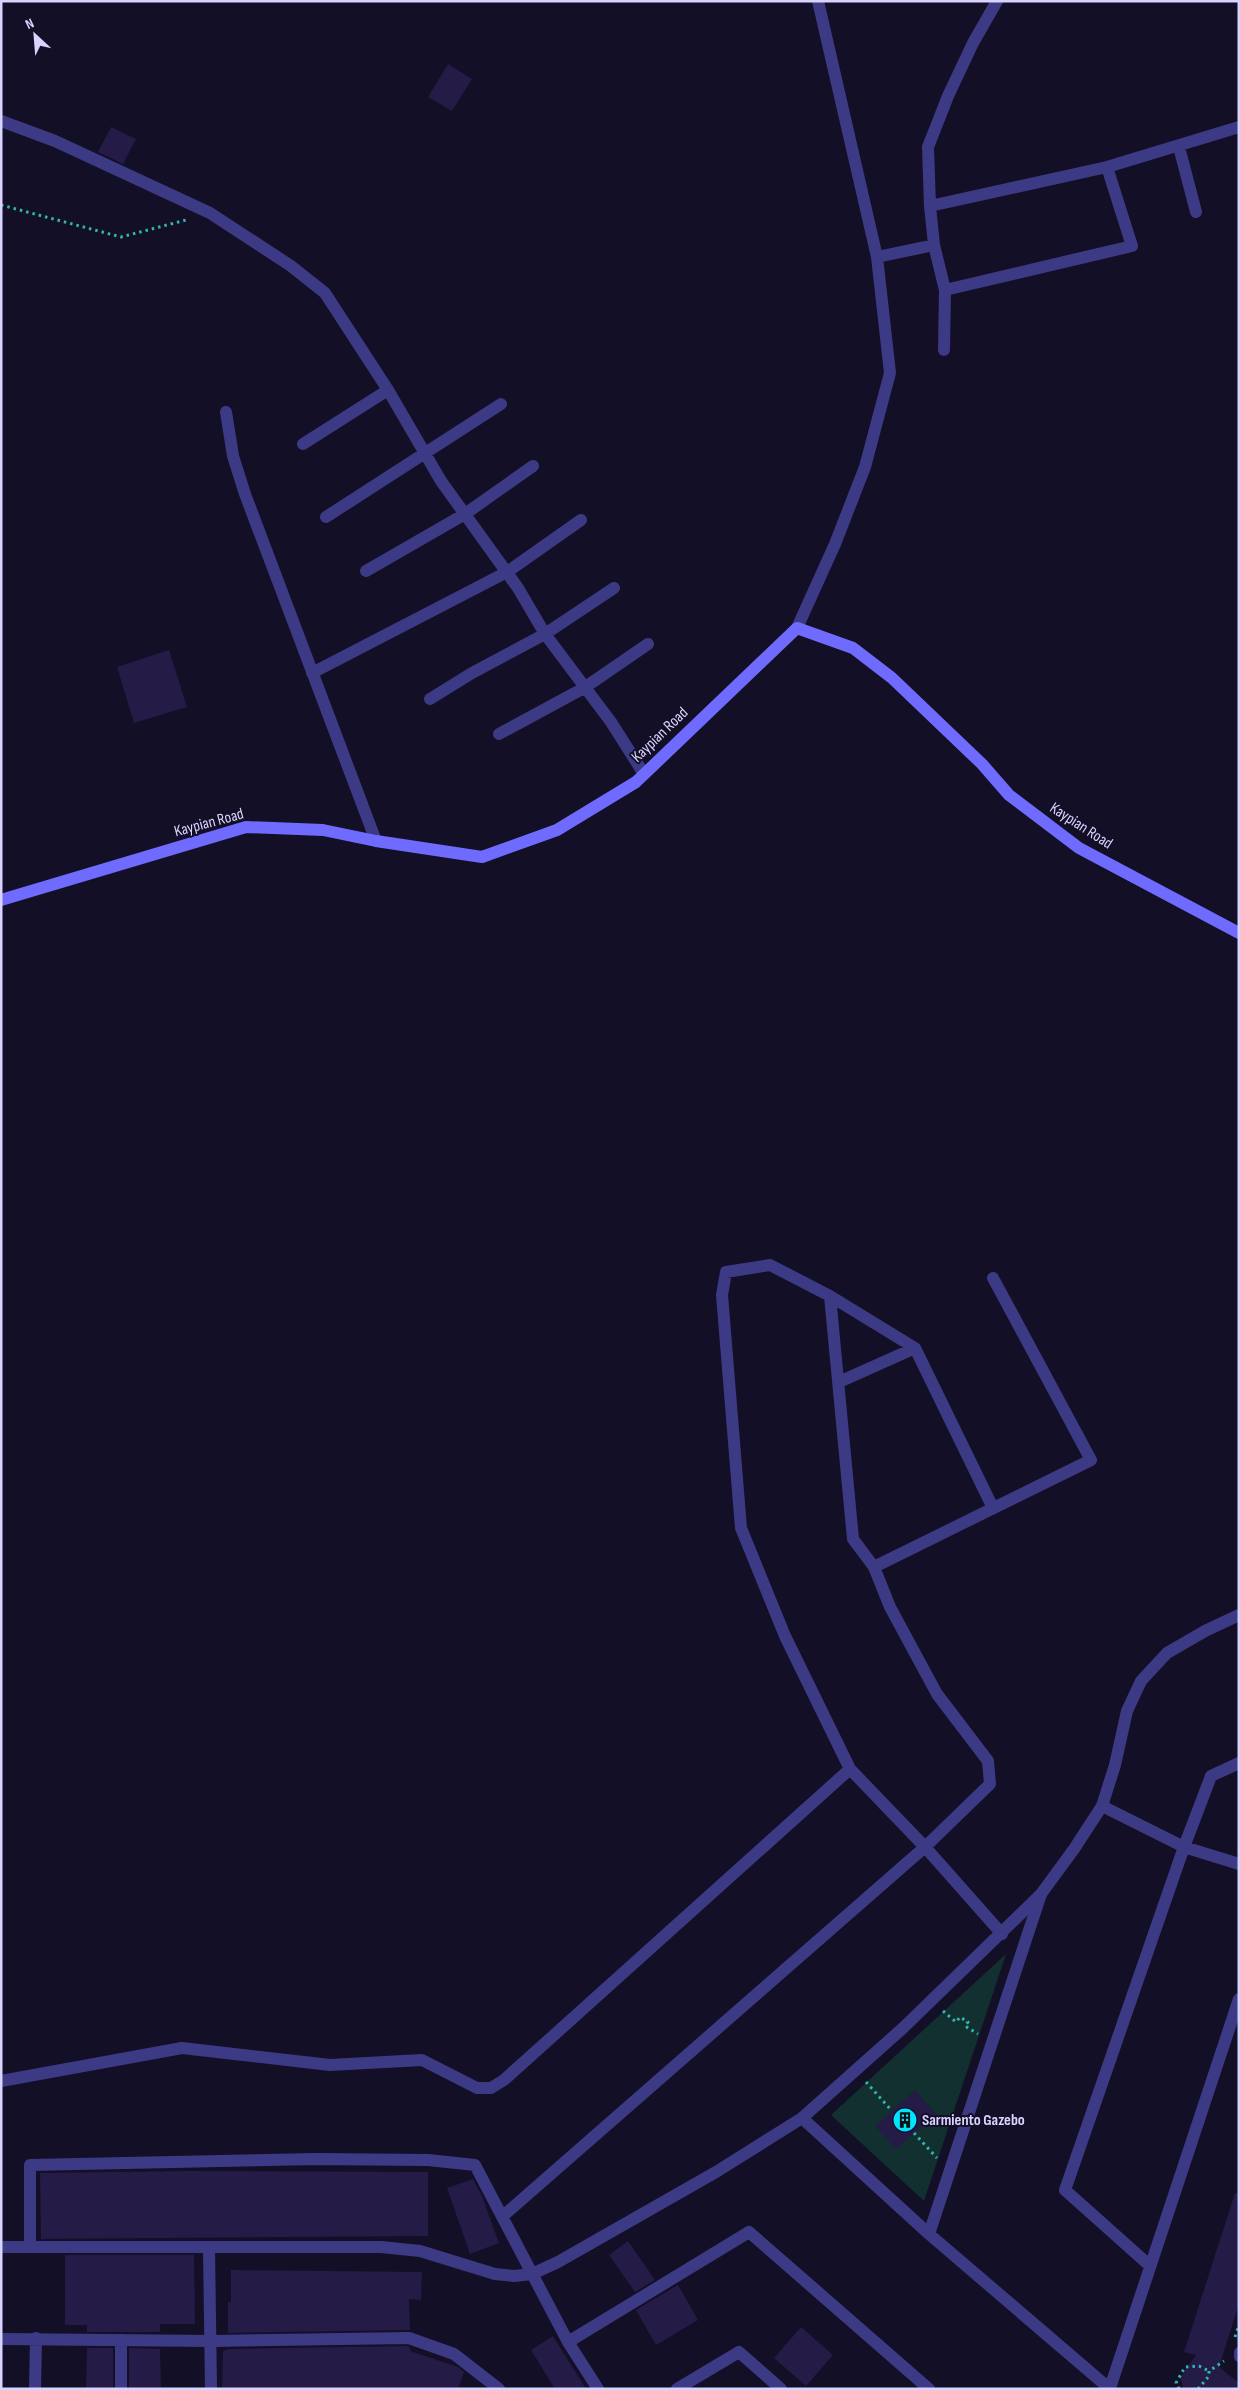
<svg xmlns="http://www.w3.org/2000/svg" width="1240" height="2390" font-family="'Sofia Sans Condensed',sans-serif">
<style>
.green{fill:#12302f}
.building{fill:#241b47}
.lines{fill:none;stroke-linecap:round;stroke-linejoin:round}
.path{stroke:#2fb8b0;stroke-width:3;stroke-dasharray:2.5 4;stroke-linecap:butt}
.service{stroke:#3d3a85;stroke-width:10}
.minor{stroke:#3d3a85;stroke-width:12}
.tertiary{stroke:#3d3a85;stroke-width:12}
.secondary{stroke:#6f6bff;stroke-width:12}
.labels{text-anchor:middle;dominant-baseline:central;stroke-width:4;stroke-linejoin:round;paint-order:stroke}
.street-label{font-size:16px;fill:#d9d4ff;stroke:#130f26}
.poi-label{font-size:16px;font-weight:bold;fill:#d9d4ff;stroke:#130f26;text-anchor:start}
</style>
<rect width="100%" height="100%" fill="#130f26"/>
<path class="green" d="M1006,1954L924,2201L831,2115Z"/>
<path class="building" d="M448,64L472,79L452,111L428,97Z
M111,127L136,139L123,164L98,152Z
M169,650L187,707L134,723L117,667Z
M915,2090L936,2114L896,2149L875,2126Z
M188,2171L428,2172V2236L41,2239L40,2173Z
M473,2179L482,2196L499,2243L470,2254L447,2188Z
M1235,2193H1239V2304L1219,2367L1239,2383V2389H1184L1180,2378L1196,2355L1184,2352Z
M628,2241L655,2280L635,2292L609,2255Z
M65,2255H194L195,2324H160V2332H87V2325H65Z
M231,2270L422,2272L421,2300L409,2299L410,2330L228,2333V2302H231Z
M678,2285L698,2320L656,2345L636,2310Z
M801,2327L833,2355L806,2386L774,2358Z
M553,2336L586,2389H555L531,2350Z
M408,2346L410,2347V2351L458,2367L464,2372L458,2389H222L223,2351L228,2349Z
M87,2348H113V2389H86Z
M129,2348L160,2349L161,2389H129Z"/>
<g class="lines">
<path class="path" d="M1,205L121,237L186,220
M943,2011L956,2022L960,2017L968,2022L965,2026L978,2034
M866,2082L892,2111
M914,2133L937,2158
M1235,2337L1239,2325
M1179,2389L1176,2383L1185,2367L1199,2366L1209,2371
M1198,2389L1209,2376V2371L1224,2361"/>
<path class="service" d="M1239,2352V2357"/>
<path class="minor" d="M1,121L55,141L210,213L291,266L325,293L388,390L441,481L518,588L545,634L611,722L644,774
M1179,147L1196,212
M930,206L1107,167L1239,127
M877,257L934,245
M945,290L1132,246L1107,167
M944,350L945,290L934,245L930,206L928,147L948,96L973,43L997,1
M226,412L233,456L245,494L376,841
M303,444L388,390
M326,517L501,404
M366,571L465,514L533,466
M797,628L835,544L865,467L890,373L877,257L818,1
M312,673L507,572L581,520
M430,699L472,673L545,634L614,588
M499,734L584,688L648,644
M839,1382L915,1348
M874,1567L1091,1460L993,1278
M850,1769L785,1636L741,1528L722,1295L726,1272L770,1265L830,1296L915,1348L993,1508
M1102,1806L1184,1847L1239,1864
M1,2081L182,2048L330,2065L422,2060L477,2088H491L504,2080L850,1769L925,1847L1002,1934
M802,2118L929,2234L1110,2389
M503,2216L925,1847L990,1784L988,1761L937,1694L890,1607L874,1567L853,1539L830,1296
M929,2234L1041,1894
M30,2247V2165L316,2159L428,2160L475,2165L568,2342L598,2389
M209,2248L211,2389
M1149,2265L1065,2190L1184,1847L1211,1776L1239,1763
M1,2339L212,2341L409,2338L454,2354L499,2389
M568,2342L749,2232L929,2389
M1110,2388L1239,1999
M35,2389L36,2338
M121,2389V2340
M677,2389L739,2352L781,2389"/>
<path class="tertiary" d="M1,2247H381L420,2251L495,2274L514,2276L532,2274L558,2262L716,2172L802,2118L903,2028L1041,1894L1074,1849L1102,1806L1115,1765L1127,1711L1141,1681L1167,1653L1205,1631L1239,1615"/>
<path class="secondary" d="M1,900L246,827L323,830L376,841L482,857L557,830L636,782L797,628L853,648L892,678L982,764L1009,795L1079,848L1239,933"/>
</g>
<defs>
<symbol id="building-disc" viewBox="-11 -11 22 22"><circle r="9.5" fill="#00e5ff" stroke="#130f26"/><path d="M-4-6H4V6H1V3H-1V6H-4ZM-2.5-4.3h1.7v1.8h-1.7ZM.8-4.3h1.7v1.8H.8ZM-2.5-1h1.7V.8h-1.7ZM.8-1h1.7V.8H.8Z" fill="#111"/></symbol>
</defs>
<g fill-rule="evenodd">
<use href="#building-disc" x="891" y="2106" width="28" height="28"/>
</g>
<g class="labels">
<g class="street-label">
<text transform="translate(660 735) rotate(-44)">Kaypian Road</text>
<text transform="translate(209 823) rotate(-15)">Kaypian Road</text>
<text transform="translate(1081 826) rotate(33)">Kaypian Road</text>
</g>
<g class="poi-label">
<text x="922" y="2120">Sarmiento Gazebo</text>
</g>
</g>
<rect width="1240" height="2390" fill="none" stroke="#d9d4ff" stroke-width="5"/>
<g transform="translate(35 35) rotate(334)" stroke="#130f26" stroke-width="4" paint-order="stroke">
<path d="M0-4L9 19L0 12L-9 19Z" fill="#d9d4ff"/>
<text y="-8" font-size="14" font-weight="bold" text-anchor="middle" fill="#d9d4ff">N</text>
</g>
</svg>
